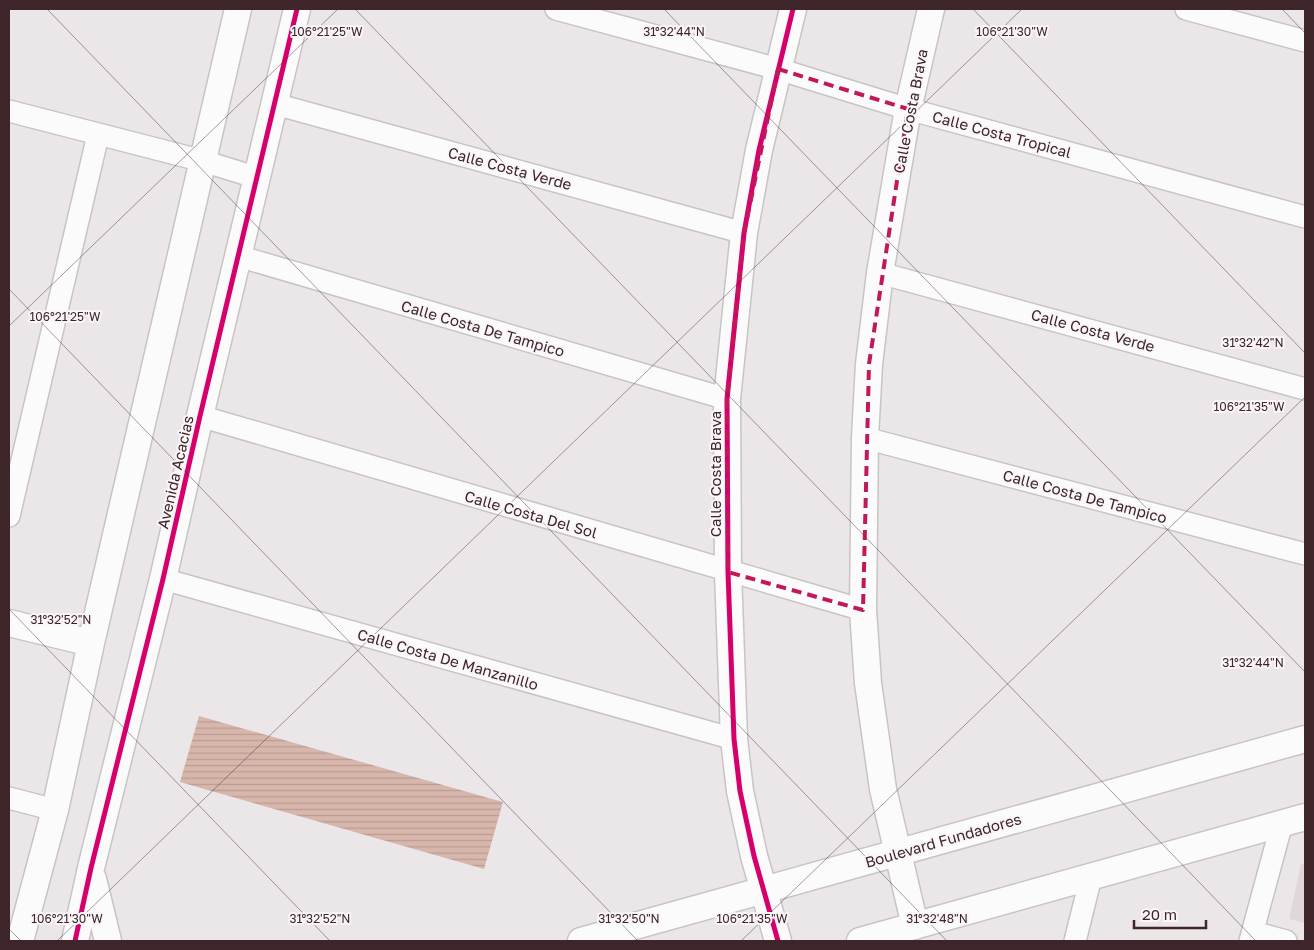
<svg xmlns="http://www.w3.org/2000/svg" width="1314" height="950" font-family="'Golos Text',sans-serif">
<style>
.built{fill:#dfd7da}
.water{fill:url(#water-rules)}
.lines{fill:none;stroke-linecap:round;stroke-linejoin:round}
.minor-casing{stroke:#c8c4c5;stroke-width:24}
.tertiary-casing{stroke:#c8c4c5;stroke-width:29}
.minor{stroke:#fcfbfc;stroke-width:21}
.tertiary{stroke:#fcfbfc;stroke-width:26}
.cycleway-casing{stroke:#faf6f7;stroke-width:8}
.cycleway{stroke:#d6006c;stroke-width:5}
.marked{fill:none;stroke:#c2185b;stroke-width:4;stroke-dasharray:10 6;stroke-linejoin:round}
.ticks{fill:none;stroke:#3e252a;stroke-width:1;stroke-opacity:0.45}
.labels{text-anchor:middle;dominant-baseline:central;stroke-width:4;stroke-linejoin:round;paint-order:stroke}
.street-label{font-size:15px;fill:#3e252a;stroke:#faf6f7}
.ticks-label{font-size:12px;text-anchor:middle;fill:#3e252a;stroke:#faf6f7;stroke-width:4;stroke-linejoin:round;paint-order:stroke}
</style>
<defs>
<pattern id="water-rules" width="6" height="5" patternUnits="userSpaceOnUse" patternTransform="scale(1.25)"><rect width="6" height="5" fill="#d7b6ac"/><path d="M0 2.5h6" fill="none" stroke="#ba9c94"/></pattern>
</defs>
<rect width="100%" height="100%" fill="#ebe7e9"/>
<path class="built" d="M1305,863V923L1289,919L1301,864Z"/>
<path class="water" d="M199,716L503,802L484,869L180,782Z"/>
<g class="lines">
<defs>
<path id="minor" d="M556,9L778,69L908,109L1305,217
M1186,9L1305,41
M275,104L744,233
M9,111L203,161L258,178
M238,256L727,399
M880,273L1305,389
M200,416L863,610
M865,438L1305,554
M9,516L98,135
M163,579L734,739
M9,798L55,810
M1253,932L1286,941
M1075,941L1091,877
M1250,941L1282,823"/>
<path id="tertiary" d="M9,623L91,643
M93,879L108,941
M915,926L883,789L868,683L863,610L865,438L869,364L880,273L908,109L931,9
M20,941L55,810L91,643L238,9
M75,941L91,868L163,579L200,416L297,9
M581,941L1305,739
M778,941L754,856L740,791L734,739L728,572L727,399L744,233L759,150L793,9
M860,941L1305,817"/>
</defs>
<use href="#minor" class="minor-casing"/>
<use href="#tertiary" class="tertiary-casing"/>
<use href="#minor" class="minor"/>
<use href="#tertiary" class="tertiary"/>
<defs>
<path id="cycleway" d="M75,941L91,868L163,579L200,416L297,9
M778,941L754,856L740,791L734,739L728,572L727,399L744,233L759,150L793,9"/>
</defs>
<use href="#cycleway" class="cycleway-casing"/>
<use href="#cycleway" class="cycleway"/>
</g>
<path class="marked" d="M778,69L908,109L869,364L863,610L728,572L727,399L736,311L744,233Z"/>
<path class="ticks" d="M47,9L947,941M355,9L1256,941M664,9L1305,672M973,9L1305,353M1282,9L1305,33M9,289L638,941M9,326L338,9M9,609L330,941M9,929L21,941M57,941L1022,9M741,941L1305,397"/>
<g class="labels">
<g class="street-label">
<text transform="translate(910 111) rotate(-79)">Calle Costa Brava</text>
<text transform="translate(1002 134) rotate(15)">Calle Costa Tropical</text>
<text transform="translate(510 168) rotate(15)">Calle Costa Verde</text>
<text transform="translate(483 328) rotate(16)">Calle Costa De Tampico</text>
<text transform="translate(1093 330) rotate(15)">Calle Costa Verde</text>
<text transform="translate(175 472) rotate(-77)">Avenida Acacias</text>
<text transform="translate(715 474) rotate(-90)">Calle Costa Brava</text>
<text transform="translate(1085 496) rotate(15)">Calle Costa De Tampico</text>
<text transform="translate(531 514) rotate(16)">Calle Costa Del Sol</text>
<text transform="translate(448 659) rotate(16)">Calle Costa De Manzanillo</text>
<text transform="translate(943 840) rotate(-16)">Boulevard Fundadores</text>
</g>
</g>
<g class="ticks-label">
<text x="327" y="36">106°21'25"W</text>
<text x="1012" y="36">106°21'30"W</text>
<text x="674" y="36">31°32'44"N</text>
<text x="65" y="321">106°21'25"W</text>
<text x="1253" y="347">31°32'42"N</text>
<text x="1249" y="411">106°21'35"W</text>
<text x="61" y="624">31°32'52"N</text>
<text x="1253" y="667">31°32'44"N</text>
<text x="320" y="923">31°32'52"N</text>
<text x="629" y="923">31°32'50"N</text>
<text x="937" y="923">31°32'48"N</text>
<text x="67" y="923">106°21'30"W</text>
<text x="752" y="923">106°21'35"W</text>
</g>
<rect width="1314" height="950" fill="none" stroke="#3e252a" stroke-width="20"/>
<path d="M1134 920v8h72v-8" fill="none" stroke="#3e252a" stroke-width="2.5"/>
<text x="1142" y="920" font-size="15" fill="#3e252a" stroke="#faf6f7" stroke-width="4" paint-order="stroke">20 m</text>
</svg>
